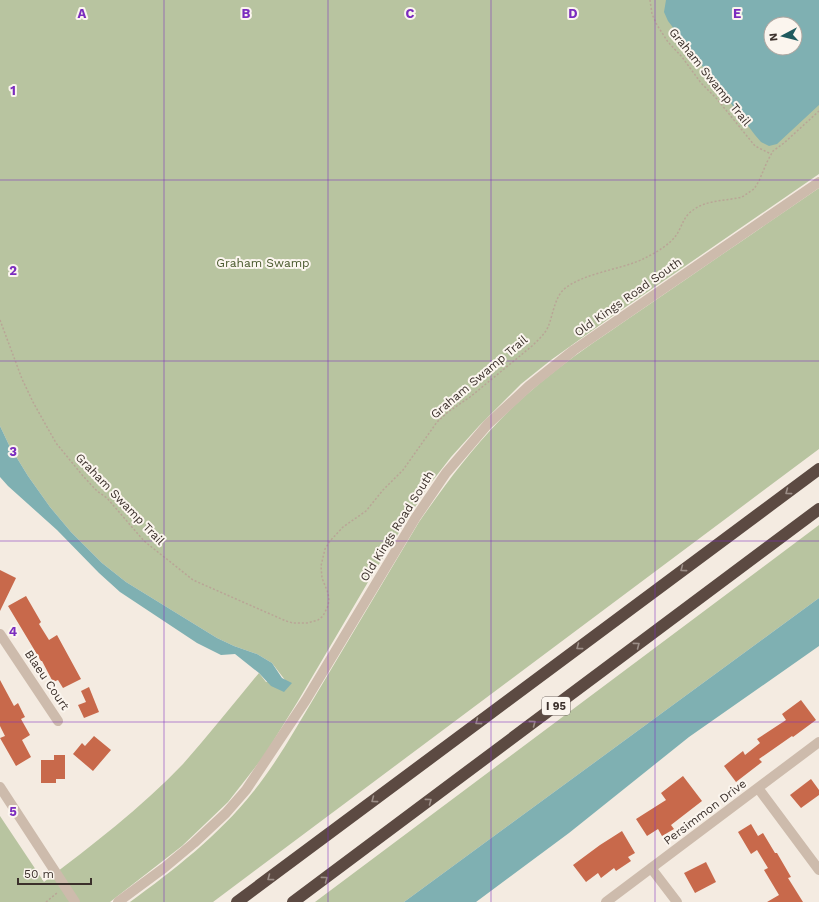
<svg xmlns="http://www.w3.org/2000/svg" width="819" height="902" font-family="'Work Sans',sans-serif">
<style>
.green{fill:#b8c4a0;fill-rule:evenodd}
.water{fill:#7fb0b2;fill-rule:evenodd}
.building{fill:#c8694b}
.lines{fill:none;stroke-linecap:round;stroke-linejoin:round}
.path{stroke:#b9a596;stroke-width:1.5;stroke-dasharray:2 2;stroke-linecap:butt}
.minor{stroke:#cdbbac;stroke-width:10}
.tertiary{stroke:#cdbbac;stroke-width:10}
.motorway{stroke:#5c4a42;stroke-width:12}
.oneway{stroke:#9c8e87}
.grid{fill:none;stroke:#7b2cbf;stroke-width:1;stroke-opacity:0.55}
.labels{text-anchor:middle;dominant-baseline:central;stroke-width:4;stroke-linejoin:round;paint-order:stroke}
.shield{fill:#fbf5ee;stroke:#756b66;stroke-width:1}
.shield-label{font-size:11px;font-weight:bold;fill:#3b302b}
.street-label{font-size:12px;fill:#3b302b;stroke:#fbf5ee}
.park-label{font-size:12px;fill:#4a5a2e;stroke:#fbf5ee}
.grid-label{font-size:13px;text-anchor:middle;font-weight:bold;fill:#7b2cbf;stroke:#fbf5ee;stroke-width:4;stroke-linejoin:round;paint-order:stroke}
</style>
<rect width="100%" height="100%" fill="#f4ebe1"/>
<path class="green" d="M0,0H819V174L614,315L551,360L521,384L479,426L451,457L427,488L371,577L298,701L264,756L228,802L182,846L110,902H0V816L44,882C92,845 141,808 183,764C209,735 234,703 259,673L266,682L285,680L272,663L257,654L234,646L217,638L126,582L102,563L71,532L50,507L28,476L9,445L0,426ZM771,24H795V48H771Z
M819,188V449L213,902H130C174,870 219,835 253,792C278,761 297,726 317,693C351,636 385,579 419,522C444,486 470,451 500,420C543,375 596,341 647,306C705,266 762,227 819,188Z
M819,525V598L404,902H315Z"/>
<path class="water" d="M666,0H819V105L777,144L769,146L761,142L755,135L668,21L664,12ZM771,24H795V48H771Z
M0,426L9,445L28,476L50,507L71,532L102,563L126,582L217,638L234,646L257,654L272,663L282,678L292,683L284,692L271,686L259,673L235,654L221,655L197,643L120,592L99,573L57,530L8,486L0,477Z
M819,598V646L689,737L569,833L476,902H404Z"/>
<path class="building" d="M0,570L16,578L0,611Z
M26,596L41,622L39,624L49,640L57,635L81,679L63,688L58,680L53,682L42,661H41L8,606Z
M0,680L14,706L18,703L25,717L21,719L30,735L22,740L31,757L16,766L0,738L5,736L0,726Z
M89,687L99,712L84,718L78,705L86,702L81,691Z
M801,700L816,720L793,737L792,736L759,759L762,762L736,782L724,766L743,751L745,755L760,743L757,739L786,720L782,714Z
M94,736L111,750L93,771L73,754L82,743L85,746Z
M54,755H65V779H56V783H41V760H54Z
M683,776L702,801L671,825L674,829L662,836L658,829L647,836L636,819L666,800L661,793Z
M811,779L819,790V795L801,808L790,795Z
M751,824L758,836L763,833L775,853H777L791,877L788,878L803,902H767L779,895L764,870L768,868L757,850L751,854L738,832Z
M622,831L635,853L628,857L631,861L616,871L614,868L601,878L598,873L586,882L573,865L600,845Z
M706,862L716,882L695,893L684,873Z"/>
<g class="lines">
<path class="path" d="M650,0L652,14L657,25L668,42L682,57L701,83L717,99L755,146L771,154
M0,320L22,379L33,402L56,443L83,476L97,491L107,498L144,541L193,580L286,621L293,623H307L318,620L323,616L328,606L329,600L328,593L322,578L321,566L325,549L330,541L343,527L366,511L383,490L403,470L437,422L448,412L470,397L532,346C538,340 545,334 548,327C553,315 554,300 563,290C582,273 620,270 643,259C655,253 670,245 677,234C682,226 684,216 692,211C704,200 726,201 742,197L754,189L759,181L767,162L773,151L784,143L819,111
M46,902L57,893"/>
<path class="minor" d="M0,634L58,721
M0,787L75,902
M758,788L819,870
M651,868L677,902
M606,902L819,742"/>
<path class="tertiary" d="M118,902L164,868L194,843L226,813L246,790L306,700L416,517L446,473L488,424L529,386L574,350L819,182"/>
<path class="motorway" d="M237,902L819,469
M293,902L819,509"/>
</g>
<defs><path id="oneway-chevron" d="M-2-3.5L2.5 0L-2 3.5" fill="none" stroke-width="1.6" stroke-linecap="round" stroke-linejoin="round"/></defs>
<g class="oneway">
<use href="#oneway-chevron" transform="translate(788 492) rotate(143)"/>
<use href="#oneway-chevron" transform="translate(683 569) rotate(143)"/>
<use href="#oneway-chevron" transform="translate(637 645) rotate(-37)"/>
<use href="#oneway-chevron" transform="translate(579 647) rotate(143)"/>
<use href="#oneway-chevron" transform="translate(478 722) rotate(143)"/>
<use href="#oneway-chevron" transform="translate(533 723) rotate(-37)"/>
<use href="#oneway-chevron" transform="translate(374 800) rotate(143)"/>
<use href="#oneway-chevron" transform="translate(429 801) rotate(-37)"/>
<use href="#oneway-chevron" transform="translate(270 878) rotate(143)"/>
<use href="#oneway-chevron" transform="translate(325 879) rotate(-37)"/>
</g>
<path class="grid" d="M164,0V902M328,0V902M491,0V902M655,0V902M0,180H819M0,361H819M0,541H819M0,722H819"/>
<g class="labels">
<rect class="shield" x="542" y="697" width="28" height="18" rx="3"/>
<g class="shield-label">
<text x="556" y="706">I 95</text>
</g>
<g class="street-label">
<text transform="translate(710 77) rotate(51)">Graham Swamp Trail</text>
<text transform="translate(628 297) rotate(-35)">Old Kings Road South</text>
<text transform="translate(479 377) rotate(-40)">Graham Swamp Trail</text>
<text transform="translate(120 499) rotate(46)">Graham Swamp Trail</text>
<text transform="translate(397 526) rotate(-58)">Old Kings Road South</text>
<text transform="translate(47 680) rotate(56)">Blaeu Court</text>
<text transform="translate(705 812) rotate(-37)">Persimmon Drive</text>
</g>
<g class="park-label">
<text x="263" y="263">Graham Swamp</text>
</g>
</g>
<g class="grid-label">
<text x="82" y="18">A</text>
<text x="246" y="18">B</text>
<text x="410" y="18">C</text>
<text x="573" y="18">D</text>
<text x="737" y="18">E</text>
<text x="13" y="95">1</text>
<text x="13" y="275">2</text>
<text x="13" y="456">3</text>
<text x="13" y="636">4</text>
<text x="13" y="816">5</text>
</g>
<g transform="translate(783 36) rotate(263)"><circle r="19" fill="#fbf5ee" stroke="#aea6a0"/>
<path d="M0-3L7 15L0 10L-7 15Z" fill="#1f5a5e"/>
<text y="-6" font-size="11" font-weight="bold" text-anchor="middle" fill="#3b302b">N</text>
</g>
<path d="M18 878v6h73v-6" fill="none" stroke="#3b302b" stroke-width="2"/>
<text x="24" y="878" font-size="12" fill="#3b302b" stroke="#fbf5ee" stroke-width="3" paint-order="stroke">50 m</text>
</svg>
